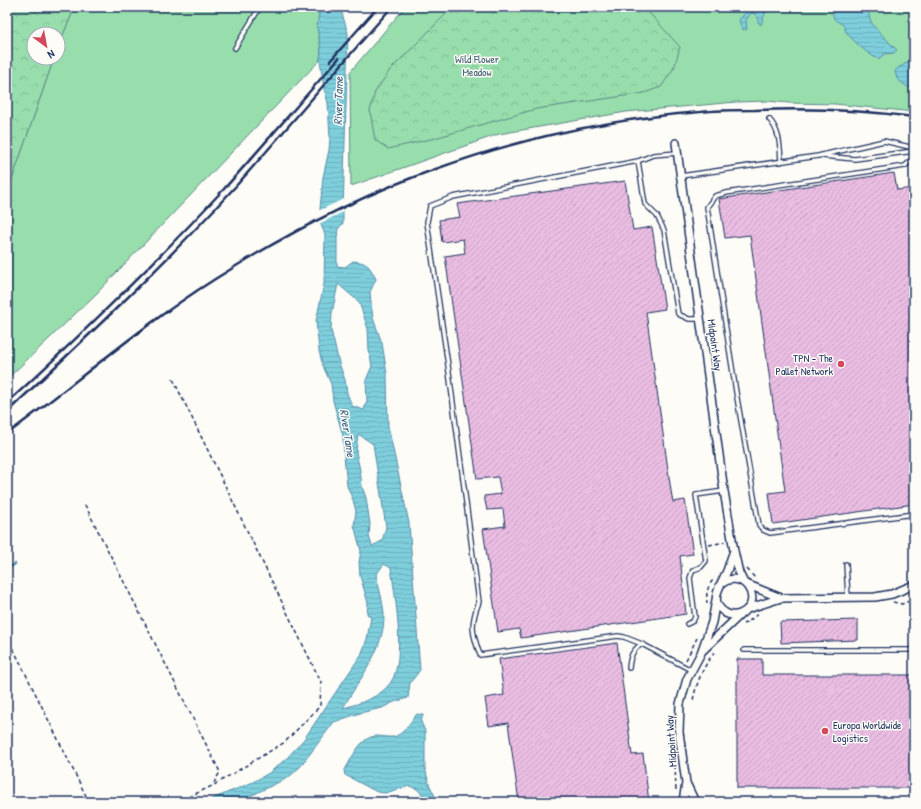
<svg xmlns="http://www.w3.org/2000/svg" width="921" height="809" font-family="'Patrick Hand',sans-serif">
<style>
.green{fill:#98deac;stroke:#5a8685}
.forest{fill:url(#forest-crowns);stroke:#5a8685}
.water{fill:url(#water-rules);stroke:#578eaa;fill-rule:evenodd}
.pier{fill:#fdfcf7}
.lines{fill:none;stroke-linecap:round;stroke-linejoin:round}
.stream{stroke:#578eaa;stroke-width:2.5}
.building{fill:url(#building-hatch);stroke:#1b2f5e}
.service-casing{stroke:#1b2f5e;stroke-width:6}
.minor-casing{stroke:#1b2f5e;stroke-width:10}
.path{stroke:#1b2f5e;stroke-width:1.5;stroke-dasharray:4 3;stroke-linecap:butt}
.service{stroke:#fdfcf7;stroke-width:3.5}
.minor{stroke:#fdfcf7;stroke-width:7}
.rail{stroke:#1b2f5e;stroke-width:2.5}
.poi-dot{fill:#d1495b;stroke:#fdfcf7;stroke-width:1.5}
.labels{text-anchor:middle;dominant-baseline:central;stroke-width:3;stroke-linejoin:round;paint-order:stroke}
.park-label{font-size:11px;fill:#3a5b72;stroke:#fdfcf7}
.street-label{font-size:11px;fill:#1b2f5e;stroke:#fdfcf7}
.poi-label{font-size:11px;fill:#1b2f5e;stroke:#fdfcf7;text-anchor:end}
.water-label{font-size:12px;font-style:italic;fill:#395f84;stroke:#fdfcf7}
</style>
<defs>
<pattern id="forest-crowns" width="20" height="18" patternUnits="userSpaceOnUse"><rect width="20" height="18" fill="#98deac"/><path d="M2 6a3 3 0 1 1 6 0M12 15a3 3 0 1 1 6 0" fill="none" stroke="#82bf96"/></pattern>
<pattern id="water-rules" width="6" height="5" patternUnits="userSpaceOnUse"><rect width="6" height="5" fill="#7fcedc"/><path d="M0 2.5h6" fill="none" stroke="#6db1bf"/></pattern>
<pattern id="building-hatch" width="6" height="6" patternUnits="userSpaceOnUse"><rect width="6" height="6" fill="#eabde2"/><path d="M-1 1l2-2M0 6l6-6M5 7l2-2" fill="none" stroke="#c8a3c4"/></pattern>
</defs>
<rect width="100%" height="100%" fill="#fdfcf7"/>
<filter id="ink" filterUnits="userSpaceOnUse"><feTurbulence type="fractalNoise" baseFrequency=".025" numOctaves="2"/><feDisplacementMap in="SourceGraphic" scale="8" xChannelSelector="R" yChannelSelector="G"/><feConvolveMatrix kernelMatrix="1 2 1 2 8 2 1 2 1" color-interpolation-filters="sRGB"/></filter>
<g filter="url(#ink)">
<path class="green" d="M75,7H320L317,27L321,49L320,60L95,295L7,379V194L54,58H58V46Z
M405,7H914V112L835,104L789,103L767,101L736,102L626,112L499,134L351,186L350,72Z"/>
<path class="forest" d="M7,7H75L58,46V34H34V58H54L7,194Z
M453,7H644L680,47L674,68L661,87L644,93L536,109L435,138L388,149L375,140L370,111L375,92L390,70Z"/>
<path class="water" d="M320,7H340L348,33L343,213V223L338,229L337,238V266L345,267L353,261C368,262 370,267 376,279L370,292L371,303L373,318L382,343L387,374L388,426L409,523L420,670L410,683L408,698L394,702L382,708L360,713L334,722L300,767L289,777L271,786L238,802H205L253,782L269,773L287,758L304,739L361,655L367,639L371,617L367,614L368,603L360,576L359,562L361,551L354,525L356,511L353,500L347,486L344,456L343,436L333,401L331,384L323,366L319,351L316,321L324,284L325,235L320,222V209L323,177L329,150L330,138L328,103L324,89L320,60L321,49L317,27ZM338,284L359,302L368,329L369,351L372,366L366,380L367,401L364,410L352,406L347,393L345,380L339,363L331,330L332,313ZM358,434L373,444L386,527L382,541L372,546L369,536L370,524L366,498L362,486L360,470L356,452ZM384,564L391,568C395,595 406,659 391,682C381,697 359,704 343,708C359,679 385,650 384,614C383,601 379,588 376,575Z
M746,7H775L766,11L761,25L758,22V18L755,14L751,13L746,20L747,29L746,30L742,29L739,20L746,12Z
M840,7H870C865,22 878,29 886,39C889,42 892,45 895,48L897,50C893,55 890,53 884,54L879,59C872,58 852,40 847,33C845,31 845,27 843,25C837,20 833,22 833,13Z
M914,38V81L909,88L897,79L895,71C898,66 905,66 908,61C912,56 911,47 911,41Z
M417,714L423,715L421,722L425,731V768L429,784L437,800L434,802H429L417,789L409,786L385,793L377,792L345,775L344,771C352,759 360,736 377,736C384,736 392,739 398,735C405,732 411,720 417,714Z"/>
<path class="pier" d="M346,198L345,211L319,224L318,211Z"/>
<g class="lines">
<path class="stream" d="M7,569L15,564"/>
</g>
<path class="building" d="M894,173L897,190L914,188V504L773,524L769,493L785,491L750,235L725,238L719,199Z
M625,181L633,230L652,227L665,309L646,312L671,491L673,502L685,500L693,554L680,556L686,614L521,638L519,629L498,632L483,529L505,526L503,509L487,510L484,496L501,494L498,477L477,479L445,256L465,253L463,239L442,242L439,220L460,217L457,204Z
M858,620V640L781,643L780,622Z
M617,643L632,755L643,754L649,802H519L508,723L489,726L485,698L504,695L499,659Z
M737,659H762V675H914V788H737Z"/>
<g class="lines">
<defs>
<path id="service" d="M235,48L260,7
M769,119C780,131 780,146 781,162
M822,156L855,159L914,151
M914,158L905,166L726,193L715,196L707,207L736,392L759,525L763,530L770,533L914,514
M638,161L645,204L657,216L664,230L678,314L689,319H701
M681,176L818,156L884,141L914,148
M846,564L848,597
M911,587L914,594
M687,624L693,621L695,617L690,578L693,570L701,567L706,561L696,495L724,491
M642,644L624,637L618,636L480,655C472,633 470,624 479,602L449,372L427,222L430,206L453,197L638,161L653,155L677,153
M744,650H914
M629,668C630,657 632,650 642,644L691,670"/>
<path id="minor" d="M676,143L724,491L734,551L739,573L743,581
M746,584L781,598
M719,586C741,564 766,601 742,613C737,616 729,616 724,612C708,601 721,585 727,571C729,565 731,558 734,551
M747,609L781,598L875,597L892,594L914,585
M702,651L741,614
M686,783L695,802
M683,802L686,783L679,732L680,704L687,679L701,653L712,622L716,600"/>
</defs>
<use href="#service" class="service-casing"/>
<use href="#minor" class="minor-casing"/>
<path class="path" d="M173,379L321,682L320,706L285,742L214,785L178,802
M85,505L220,772L214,783
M709,545L725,542
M747,569L755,578
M893,602L902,604L912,600
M707,604C706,594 707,586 714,579
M743,624L749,621L758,614
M7,636L89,802
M686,660L697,638
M693,700C697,681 704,665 716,650
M671,739L673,753
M675,765L676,791"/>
<use href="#service" class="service"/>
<use href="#minor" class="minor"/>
<path class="rail" d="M330,61L378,7
M7,403C81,335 154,264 223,190C262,147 300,102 339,58
M7,412C85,339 163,266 235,187C288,128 339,66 392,7
M7,434C76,383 142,325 215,279C283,236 356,197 433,170C518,139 610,119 700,112C718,110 737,110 755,110C808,108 862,110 914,117"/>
</g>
</g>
<g class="poi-dot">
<circle cx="841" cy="364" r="4"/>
<circle cx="825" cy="731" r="4"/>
</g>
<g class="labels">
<g class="park-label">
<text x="477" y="59">Wild Flower<tspan x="477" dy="13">Meadow</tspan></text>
</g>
<g class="street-label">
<text transform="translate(715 345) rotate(82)">Midpoint Way</text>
<text transform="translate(671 741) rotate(-94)">Midpoint Way</text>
</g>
<g class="poi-label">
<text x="833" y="358">TPN - The<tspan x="833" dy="13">Pallet Network</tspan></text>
<text x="833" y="725" text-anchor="start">Europa Worldwide<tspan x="833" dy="13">Logistics</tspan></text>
</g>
<g class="water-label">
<text transform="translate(338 101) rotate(-89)">River Tame</text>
<text transform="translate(348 433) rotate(81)">River Tame</text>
</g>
</g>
<rect width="921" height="809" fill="none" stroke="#fdfcf7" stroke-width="24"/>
<rect x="12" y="12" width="897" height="785" fill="none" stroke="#1b2f5e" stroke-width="1.5" filter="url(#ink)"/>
<g transform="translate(46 46) rotate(148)"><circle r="19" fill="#fdfcf7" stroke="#a3aaba"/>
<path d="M0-3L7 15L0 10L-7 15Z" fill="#d1495b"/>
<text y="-6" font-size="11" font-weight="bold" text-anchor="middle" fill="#1b2f5e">N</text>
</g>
</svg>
